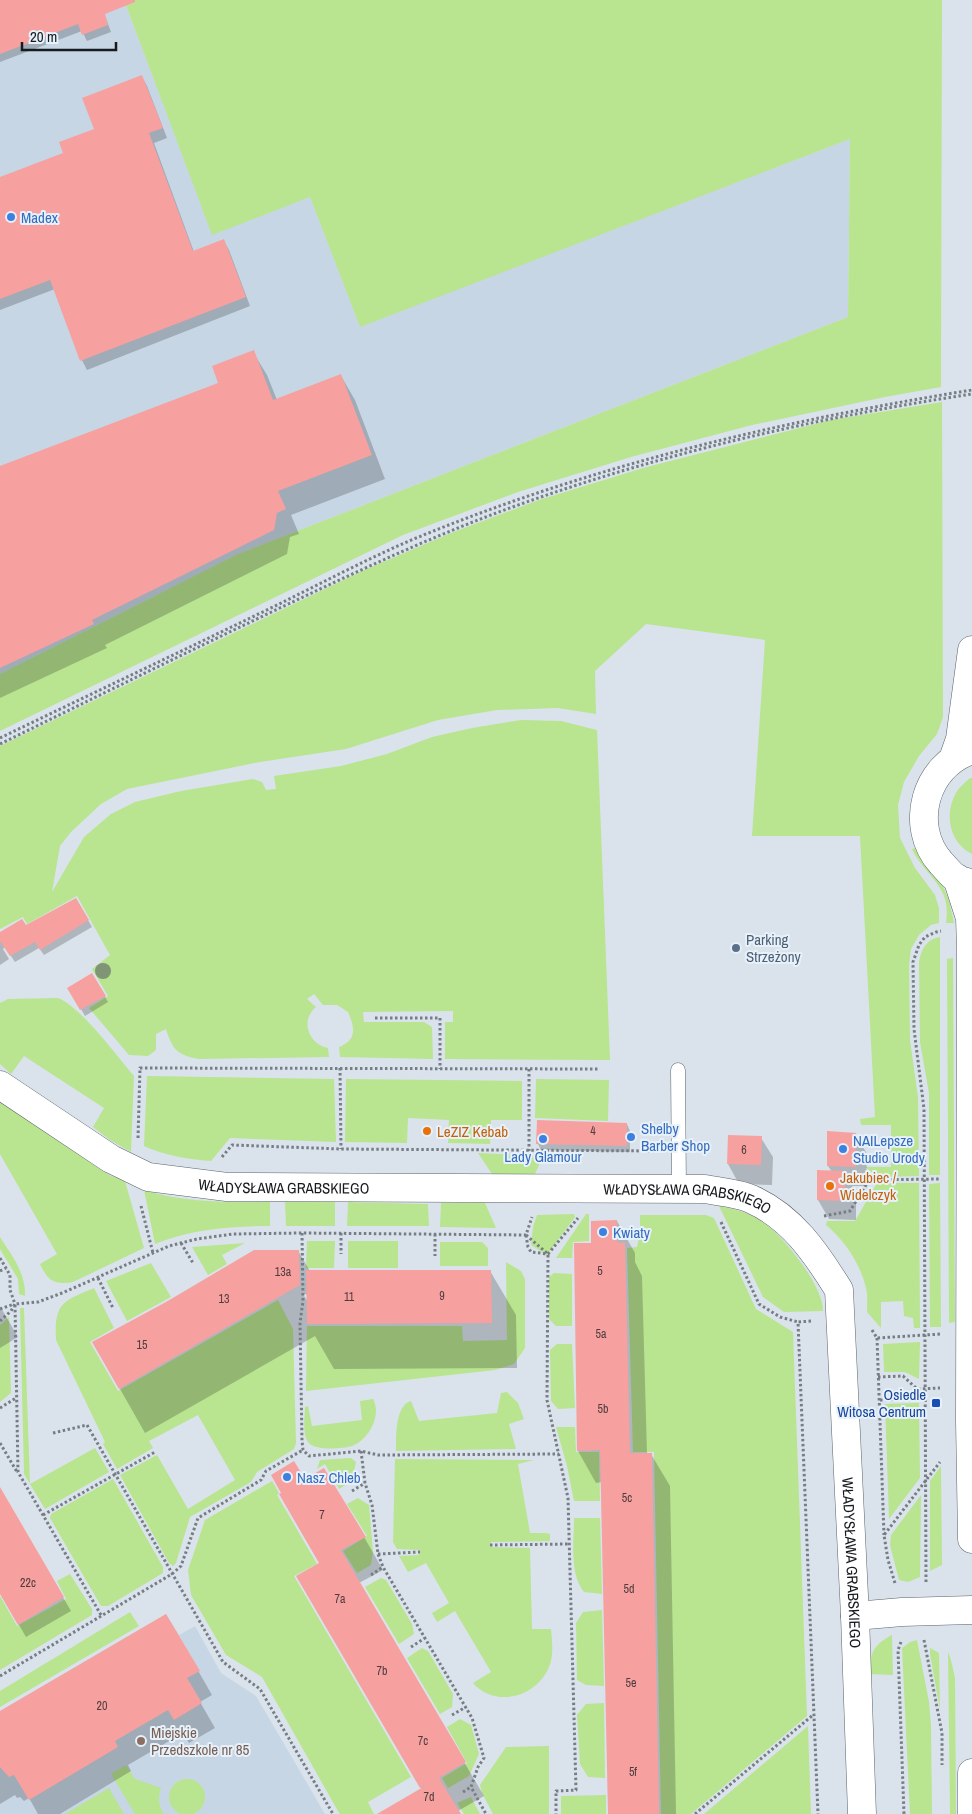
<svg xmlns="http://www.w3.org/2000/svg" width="972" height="1814" font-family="'Archivo Narrow',sans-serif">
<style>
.built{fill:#c7d6e4}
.green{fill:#b9e490}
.shadow{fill:#0003;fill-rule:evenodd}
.building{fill:#f6a19f}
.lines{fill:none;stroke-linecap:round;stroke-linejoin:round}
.service-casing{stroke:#5b636b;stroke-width:15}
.minor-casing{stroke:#5b636b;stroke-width:29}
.tertiary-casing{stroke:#5b636b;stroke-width:29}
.path{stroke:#777d84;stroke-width:3;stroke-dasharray:2.5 2.5;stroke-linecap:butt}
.service{stroke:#fff;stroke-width:14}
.minor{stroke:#fff;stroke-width:28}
.tertiary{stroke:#fff;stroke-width:28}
.tree{fill:#809476}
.shop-dot{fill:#3f7fe0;stroke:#e7f1fa;stroke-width:2}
.service-dot{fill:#5c6f8a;stroke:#e7f1fa;stroke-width:2}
.food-dot{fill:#e8710a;stroke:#e7f1fa;stroke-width:2}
.transit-dot{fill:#1a4fb4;stroke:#e7f1fa;stroke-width:2}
.education-dot{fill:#8d6e63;stroke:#e7f1fa;stroke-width:2}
.labels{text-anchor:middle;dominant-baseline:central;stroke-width:4;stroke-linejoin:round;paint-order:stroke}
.number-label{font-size:12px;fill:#4f3c3e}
.shop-label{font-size:15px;fill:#366cbe;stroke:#e7f1fa;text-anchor:start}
.service-label{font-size:15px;fill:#4e5e75;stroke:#e7f1fa;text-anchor:start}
.food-label{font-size:15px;fill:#c56008;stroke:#e7f1fa;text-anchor:start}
.street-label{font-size:15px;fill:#171a1e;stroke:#e7f1fa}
.transit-label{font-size:15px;fill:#164399;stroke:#e7f1fa;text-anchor:end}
.education-label{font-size:15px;fill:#785e54;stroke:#e7f1fa;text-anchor:start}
</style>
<rect width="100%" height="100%" fill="#dae3ec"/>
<path class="built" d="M0,0H124L212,234L310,197L360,326L850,139L848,317L238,554L0,674Z
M166,1614L179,1635L195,1626L221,1673L256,1696L325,1814H0V1711Z"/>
<path class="green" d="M124,0H942L941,387L885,397L752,425L631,457L518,492L403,535L0,731V674L238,554L848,317L850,139L360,327L310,197L212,235Z
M942,402L943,717L937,734L919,756L904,782L898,805L900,838L915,868L935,895L939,908V923L931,925L919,935L911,949L909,965L910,1040L918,1097L919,1176L878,1177L865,1167H891V1125H861L860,1119L875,1117L860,836H752L765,640L646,624L595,671L596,714L558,708L497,710L438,720L346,749L260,762L127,789L101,804L71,832L60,846L52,892L84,837L111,814L135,802L181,791L253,779L262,782L266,790L276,789L274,776L341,766L387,754L432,737L472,728L521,720L561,721L597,730L610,1060L445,1059V1022H453V1011L363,1012L364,1022H424L432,1027L433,1059L340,1057L339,1047C357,1040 355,1028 348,1012L337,1005H323L314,994L307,999L316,1007C300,1020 308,1044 328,1048L329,1057L199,1059C177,1055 172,1049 166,1029L156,1034V1050L148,1056L129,1055L89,1008L108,996L92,969L110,955L77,896L27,924L23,917L0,929V746L360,572L451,533L539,500L643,468L831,420Z
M970,778H972V854C949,843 944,813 956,793C959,787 965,783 970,778Z
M916,848L925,864L942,884L949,900L954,923H946C947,916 947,909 946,903C942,882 920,868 912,849Z
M940,937V1175H929V1093L920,1042L919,963C921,950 926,939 940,937Z
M953,958L955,1322L949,1323L947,959Z
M58,998C80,1006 117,1056 134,1076L131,1152L110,1140L93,1127L104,1108L24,1056L11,1074L0,1064V1003L8,999Z
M147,1076L334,1079L336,1142L230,1138L211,1161C187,1159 166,1156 144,1146Z
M346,1079L522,1081V1120H491L490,1144L448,1143L449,1120L408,1118L407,1143L345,1142Z
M536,1079L609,1080L608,1121L535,1118Z
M0,1102L109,1175L125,1181L144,1248L73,1282C54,1285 48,1281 40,1264L57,1254L0,1154Z
M478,1153L543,1156L535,1174H492Z
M877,1183H919L920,1328H914L913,1318L904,1316L903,1301L881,1302V1328L867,1312C867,1304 868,1295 866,1288C860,1263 845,1241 826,1225L827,1221H855Z
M940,1183L941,1327H930L929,1184Z
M144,1190C185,1203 227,1202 270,1202V1226C230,1226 192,1229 155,1244Z
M285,1202H335V1226H286Z
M348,1202L428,1204L429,1226H347Z
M441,1203H485L496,1228L440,1227Z
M719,1206C735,1209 750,1213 763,1222C783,1235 824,1287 823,1311L784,1312L763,1297Z
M574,1214L575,1217L547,1255L531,1245L533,1227L537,1215Z
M586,1214H589V1241L573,1242L572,1258H556Z
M640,1215H706L714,1218L756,1309L793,1332L807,1716L691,1814H661L654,1452H633L627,1248L637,1247L640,1234Z
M0,1237C12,1256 26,1273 25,1296L19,1294L18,1279L0,1249Z
M307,1241H335L334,1268H306Z
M348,1241H398V1268H348Z
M440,1242H482L488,1248V1266H440Z
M245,1243L222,1255L227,1264L208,1275L192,1247Z
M506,1262L521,1271L525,1279V1348L514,1364L495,1370L306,1391L307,1326H462L463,1341L507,1340Z
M151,1263L171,1297L127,1321L106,1281Z
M554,1273L572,1274V1326H556L549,1319V1277Z
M94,1288L114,1328L90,1342L118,1391L278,1300L293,1329L296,1443L294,1449L257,1472L251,1482L190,1517L176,1563L173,1566L169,1563L120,1475L157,1455L188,1509L235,1480L198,1415L149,1441L153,1448L117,1469L103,1444L105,1442L56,1340C54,1303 63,1301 94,1288Z
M20,1308H24L30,1484L95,1448L109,1472L45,1509L24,1474Z
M9,1317L11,1393L0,1402V1325Z
M920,1342L919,1379L905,1372H884L883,1344Z
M557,1344H572L575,1408L558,1409L551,1401L550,1350Z
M507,1392L518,1403L524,1419L509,1424L516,1449L396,1451C396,1438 395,1405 411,1401L419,1421L497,1413L501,1393Z
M373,1399C382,1415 369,1440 352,1446C342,1449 314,1451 308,1442C302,1433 305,1417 305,1407L308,1406L312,1426L362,1420L360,1401Z
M919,1403L920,1478L889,1519L885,1404Z
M556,1427H575L576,1452H599L600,1501H574L567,1466Z
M351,1458L356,1462L352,1481L339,1489L325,1464L317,1469L320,1460Z
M395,1459L534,1460L518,1464L530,1533H545L550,1534V1541L491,1542L490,1547L530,1548L532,1629H551C552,1642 554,1655 549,1667C536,1698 495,1708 473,1683L491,1672L455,1611L437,1622L432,1613L449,1603L426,1563L408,1572L399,1556L419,1555L420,1550L397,1549L393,1542Z
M941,1466L942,1565L930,1571V1481Z
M113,1479L163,1567V1573L108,1606H101L50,1518L51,1514Z
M272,1481L279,1493L277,1495L317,1564L294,1576L411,1777L368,1802L374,1814H340L338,1811L262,1677L226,1655L191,1595L188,1570L205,1520Z
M921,1495L920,1577L908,1582L899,1580L890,1545L891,1535Z
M358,1498L369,1505L373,1552L371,1565L357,1573L343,1551L367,1536L347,1504Z
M574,1518H600L602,1594L584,1592C569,1573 574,1542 574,1518Z
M70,1574L92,1609V1615L0,1670V1596L17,1626L66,1599L57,1581Z
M381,1578L386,1580L412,1624L414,1634L399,1644L365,1587Z
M602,1610L604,1686L586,1685L577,1680L576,1623L583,1612Z
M130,1612L139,1626L0,1707V1691Z
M892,1635L893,1675L869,1674C870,1653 873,1645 892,1635Z
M917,1640L929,1702L931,1725L932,1814H910L902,1648L910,1642Z
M422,1648L428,1651L453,1694L452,1707L440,1714L407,1658Z
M930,1648L939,1653L940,1710L930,1654Z
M948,1652L951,1660L955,1678L956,1814H950Z
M604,1703L605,1778L588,1777L580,1764L577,1715L586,1704Z
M460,1719L471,1725L479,1754L469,1776L448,1788L442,1778L467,1763L447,1727Z
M808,1726L811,1814H704Z
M549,1746V1814H493L482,1793L480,1785L506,1747Z
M126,1765L135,1779L161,1788C158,1797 158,1806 164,1814H135L111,1774Z
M169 1797a18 18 0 1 1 36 0a18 18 0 1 1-36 0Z
M109,1788L124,1814H65Z
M606,1795V1814H561V1796Z
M471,1797L480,1814H464L457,1803Z"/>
<path class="shadow" d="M0,0H99L111,32L87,41L82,31L0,62Z
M142,77L147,86L167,138L154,143L194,252L224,241L229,250L250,306L87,370L82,360L55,289L0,310V178L65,154L96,129Z
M253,352L267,375L277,400L341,376L355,400L385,479L291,515L299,534L290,537L287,554L105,645L107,648L0,698V467L220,384Z
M76,899L92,927L44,955L39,948L15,962L5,947L3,949L9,959L0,965V933L25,927Z
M92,975L108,1002L85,1016L69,988Z
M627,1124L630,1131V1152L541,1150L538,1144Z
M856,1134L867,1154L866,1186H852L856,1192V1220L829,1219L818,1200L832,1172L828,1166Z
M761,1138L773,1157L772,1185L739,1184L728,1164Z
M617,1221L635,1253V1262L642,1276L647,1454H651L670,1486L676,1814H609L602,1482L596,1483L578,1451L593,1244Z
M298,1251L310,1271H490L516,1315L517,1368L334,1369L315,1336L145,1433L94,1343ZM303,1294H306L308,1297V1302Z
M0,1306L18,1337L0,1348Z
M304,1481L364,1537L383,1570L359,1583L484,1796L458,1811L459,1814H400L422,1789L298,1577L321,1564Z
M0,1489L71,1611L26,1637L0,1592Z
M166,1615L212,1695L200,1702L215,1728L189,1743L183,1733L128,1765L131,1771L60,1814H38L29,1798L24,1801L20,1797L17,1798L15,1795L0,1804V1712Z"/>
<path class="building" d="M0,0H135V2L105,14L108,25L82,35L78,24L0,54Z
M142,75L163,128L149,133L193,251L224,239L246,297L80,361L50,280L0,299V177L63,153L59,142L94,129L82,98Z
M254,350L273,400L341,374L372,455L278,491L286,509L277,513L274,530L92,620L94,624L0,668V466L218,383L212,366Z
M76,898L89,920L40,950L35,942L10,956L0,941V932L22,919L26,925Z
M92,973L106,996L80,1010L67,988Z
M537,1120L627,1123V1146L536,1144Z
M827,1131L856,1133V1167L827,1166Z
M728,1135L762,1136L761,1165L727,1164Z
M817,1170L845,1171V1201L817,1200Z
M617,1220V1242L625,1243L630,1453H652L659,1814H608L600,1450L577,1451L574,1243H591V1221Z
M254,1250H299L300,1285L119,1389L92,1342L166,1302Z
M306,1270H491L492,1323L307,1324Z
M294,1461L305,1479L324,1468L366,1537L341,1550L466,1762L439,1778L461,1814H377L430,1783L420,1788L296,1576L319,1563L279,1494L281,1493L271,1475Z
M0,1487L64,1597L18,1625L0,1594Z
M166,1614L200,1671L187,1678L202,1703L174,1720L168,1710L115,1741L118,1747L29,1800L14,1775L9,1777L0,1767V1711Z"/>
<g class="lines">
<defs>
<path id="service" d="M678,1070L679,1189"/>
<g id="minor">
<path id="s1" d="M0,1085L111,1159L148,1177L227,1187L705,1189C720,1192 738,1193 751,1199C792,1217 816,1253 839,1290L855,1616L862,1814"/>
<path d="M855,1616L902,1612L972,1610"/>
</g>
<path id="tertiary" d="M972,750C925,765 908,826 941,863C946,868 951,875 957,879C962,881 967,882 972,884
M953,759L960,739L972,650
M957,878L970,918L971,947L970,1421L972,1539
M972,1814V1773"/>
</defs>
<use href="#service" class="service-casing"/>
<use href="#minor" class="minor-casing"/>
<use href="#tertiary" class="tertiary-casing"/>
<path class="path" d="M0,738C91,694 182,651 273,607C318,585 363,561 409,541C589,466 780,421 972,390
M0,744C94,698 187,652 282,607C360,570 439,533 521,504C667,452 820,417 972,394
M375,1018H440V1069
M340,1068L341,1149
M529,1069V1151
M138,1138L140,1068L598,1069
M222,1157L232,1145L341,1149L657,1151
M141,1206L153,1253
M824,1216L850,1211L869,1180L940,1179
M721,1222L759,1304L780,1317L798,1322
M302,1233L303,1301L300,1323L302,1441L303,1450L309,1456L361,1451L378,1455L559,1454
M341,1233V1254
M435,1234V1256
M526,1235L548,1254L547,1400L568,1498L576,1790L556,1791V1814
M526,1235L528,1247L531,1252L548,1254L578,1218
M181,1243L193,1263
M0,1258L10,1275V1290L15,1304L11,1311L0,1321
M0,1271L6,1268
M98,1278L113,1308
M0,1309L14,1304
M811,1321L798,1322L818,1814
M872,1330L877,1338L941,1334
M877,1338L884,1535
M878,1377L903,1376L917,1389L940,1388
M880,1400L907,1399L917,1389
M0,1408L16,1398
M53,1433L87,1425L223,1662L260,1689L333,1814
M0,1443L17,1472
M361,1451L365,1483L372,1505L378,1554L383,1567L472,1718L484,1758L478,1767L471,1787L486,1814
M352,1491L365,1483
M43,1515L155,1452
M490,1545L569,1544
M378,1554L420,1552
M371,1575L383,1567
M926,1582L924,1109L914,1029L913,962L919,945L925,937L936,932L941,931
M895,1583L888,1560L884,1535L940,1462
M101,1615L18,1472L15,1304L38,1302L62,1293L169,1246L197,1239L233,1234L302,1233L526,1235L532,1217
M924,1640L942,1733V1765
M901,1642L898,1650L904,1814
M411,1647L425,1638
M0,1676L172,1574L181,1566L198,1518L261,1480L266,1471L303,1450
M452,1715L466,1707
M463,1792L471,1787
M695,1814L813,1715"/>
<use href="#service" class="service"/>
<use href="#minor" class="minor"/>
<use href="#tertiary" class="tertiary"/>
</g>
<circle class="tree" cx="103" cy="971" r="8"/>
<g class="shop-dot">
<circle cx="11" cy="217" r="5"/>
<circle cx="631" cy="1137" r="5"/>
<circle cx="543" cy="1139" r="5"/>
<circle cx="843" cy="1149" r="5"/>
<circle cx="603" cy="1232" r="5"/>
<circle cx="287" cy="1477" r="5"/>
</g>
<circle class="service-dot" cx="736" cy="948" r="5"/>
<g class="food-dot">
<circle cx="427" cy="1131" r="5"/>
<circle cx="830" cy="1186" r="5"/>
</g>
<rect class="transit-dot" x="931" y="1398" width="10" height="10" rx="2.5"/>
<circle class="education-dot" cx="141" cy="1741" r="5"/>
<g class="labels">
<g class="number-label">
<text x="593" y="1131">4</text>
<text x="744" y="1150">6</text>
<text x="600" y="1271">5</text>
<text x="283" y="1272">13a</text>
<text x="442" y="1296">9</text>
<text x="349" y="1297">11</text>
<text x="224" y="1299">13</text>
<text x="601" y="1334">5a</text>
<text x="142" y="1345">15</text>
<text x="603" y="1409">5b</text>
<text x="627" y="1498">5c</text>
<text x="322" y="1515">7</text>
<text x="28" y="1583">22c</text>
<text x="629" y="1589">5d</text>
<text x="340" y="1599">7a</text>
<text x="382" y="1671">7b</text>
<text x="631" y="1683">5e</text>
<text x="102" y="1706">20</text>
<text x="423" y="1741">7c</text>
<text x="633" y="1772">5f</text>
<text x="429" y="1797">7d</text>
</g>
<g class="shop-label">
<text x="21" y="217">Madex</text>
<text x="641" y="1128">Shelby<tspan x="641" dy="17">Barber Shop</tspan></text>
<text x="853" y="1140">NAILepsze<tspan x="853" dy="17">Studio Urody</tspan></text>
<text x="543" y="1156" text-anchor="middle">Lady Glamour</text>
<text x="613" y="1232">Kwiaty</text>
<text x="297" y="1477">Nasz Chleb</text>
</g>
<g class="service-label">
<text x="746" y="939">Parking<tspan x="746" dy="17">Strzeżony</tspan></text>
</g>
<g class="food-label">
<text x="437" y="1131">LeZIZ Kebab</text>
<text x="840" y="1177">Jakubiec /<tspan x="840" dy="17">Widelczyk</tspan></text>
</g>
<g class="street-label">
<text stroke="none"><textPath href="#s1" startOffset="311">WŁADYSŁAWA GRABSKIEGO</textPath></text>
<text stroke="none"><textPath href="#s1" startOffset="716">WŁADYSŁAWA GRABSKIEGO</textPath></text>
<text stroke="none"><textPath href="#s1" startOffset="1181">WŁADYSŁAWA GRABSKIEGO</textPath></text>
</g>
<g class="transit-label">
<text x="926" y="1394">Osiedle<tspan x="926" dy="17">Witosa Centrum</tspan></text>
</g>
<g class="education-label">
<text x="151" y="1732">Miejskie<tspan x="151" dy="17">Przedszkole nr 85</tspan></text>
</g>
</g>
<path d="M22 42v8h94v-8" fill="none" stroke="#171a1e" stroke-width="2.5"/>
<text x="30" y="42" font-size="15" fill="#171a1e" stroke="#e7f1fa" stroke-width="4" paint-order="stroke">20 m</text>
</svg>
